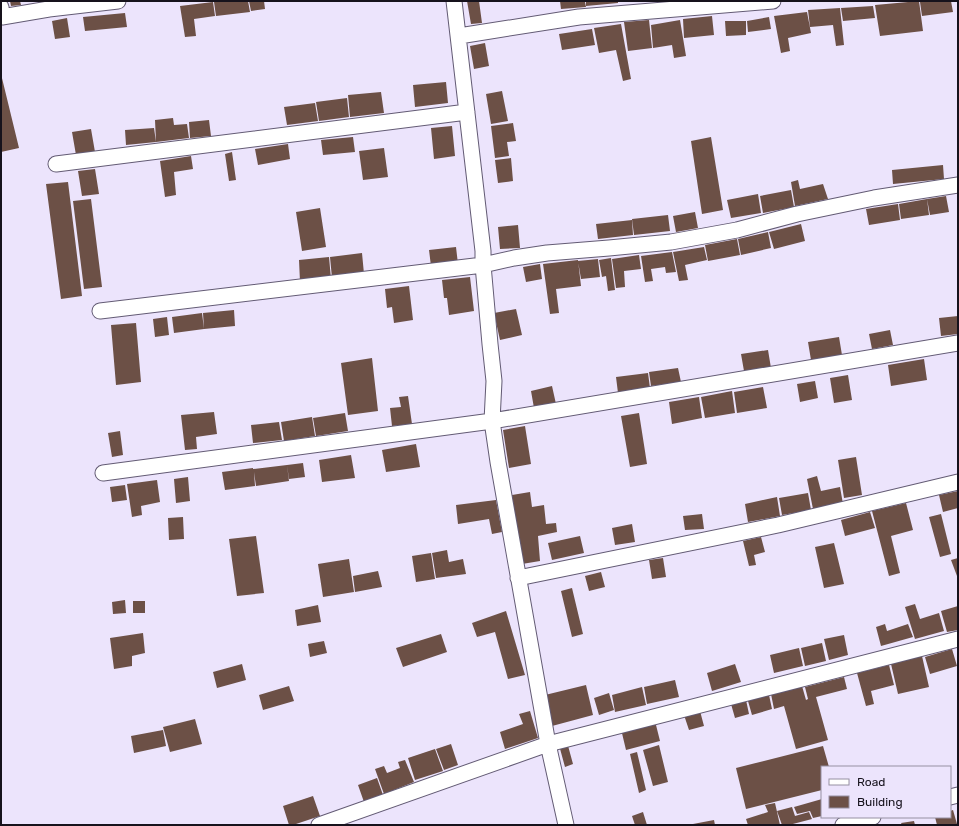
<svg xmlns="http://www.w3.org/2000/svg" width="959" height="826" font-family="Rubik,sans-serif">
<style>
.building{fill:#6c5046}
.lines{fill:none;stroke-linecap:round;stroke-linejoin:round}
.minor-casing{stroke:#635b74;stroke-width:17}
.minor{stroke:#fff;stroke-width:15}
</style>
<rect width="100%" height="100%" fill="#ece4fc"/>
<path class="building" d="M10,1H20L21,5L11,6Z
M222,1H248L250,12L216,16L214,2Z
M249,1H264L265,9L251,11Z
M467,1H479L482,23L471,24Z
M560,1L585,2L586,7L561,9Z
M586,1H618V3L586,6Z
M919,1L923,31L880,36L875,5Z
M929,1H951L953,12L922,16L920,2Z
M213,2L215,16L194,19L196,36L185,37L180,6Z
M873,6L875,18L843,21L841,8Z
M840,8L844,45L836,46L833,25L810,27L808,10Z
M807,12L811,33L788,38L790,51L781,53L774,16Z
M125,13L127,27L85,31L83,17Z
M712,16L714,35L684,38L683,19Z
M769,17L771,29L748,32L747,21Z
M67,18L70,37L55,39L52,21Z
M649,20L652,48L628,51L624,22Z
M680,20L686,56L674,58L672,45L653,48L651,25Z
M725,21H746V35L726,36Z
M621,24L631,79L623,81L616,50L599,53L594,28Z
M592,29L595,45L562,50L559,34Z
M485,43L489,66L474,69L470,46Z
M1,74L19,148L1,152Z
M446,82L448,103L415,107L413,85Z
M502,91L508,121L491,124L486,94Z
M381,92L384,113L350,117L348,95Z
M347,98L349,117L319,121L316,102Z
M315,103L318,121L287,125L284,107Z
M173,118L174,125L187,124L189,138L156,142L155,120Z
M209,120L211,136L190,138L189,122Z
M513,123L516,141L507,142L509,156L495,158L491,126Z
M452,126L455,156L434,159L431,128Z
M154,128L156,142L126,145L125,130Z
M91,129L95,152L76,155L72,132Z
M353,137L355,152L323,155L321,140Z
M711,137L723,210L702,214L691,141Z
M288,144L290,159L258,165L255,149Z
M384,148L388,177L363,180L359,151Z
M232,152L236,180L229,181L225,154Z
M191,156L193,169L174,172L176,195L165,197L160,161Z
M511,158L513,181L498,183L495,160Z
M943,165L944,179L893,184L892,170Z
M95,169L99,194L82,196L78,171Z
M798,180L800,189L823,184L828,199L795,206L791,182Z
M68,182L82,296L61,299L46,184Z
M791,190L794,207L763,213L760,196Z
M758,194L761,213L731,218L727,200Z
M946,196L949,212L930,215L927,199Z
M91,199L102,287L84,289L73,201Z
M927,199L929,215L901,219L899,204Z
M898,204L900,220L869,225L866,209Z
M320,208L326,247L302,251L296,212Z
M695,212L698,228L676,232L673,216Z
M668,215L670,231L634,235L632,219Z
M632,220L633,235L598,239L596,224Z
M801,224L805,241L774,249L769,232Z
M518,225L520,248L500,249L498,227Z
M768,232L771,248L741,255L738,239Z
M737,239L740,255L708,261L705,245Z
M456,247L458,264L431,266L429,250Z
M704,247L707,260L685,265L688,280L679,281L673,252Z
M672,252L676,272L666,273L665,267L651,269L653,281L645,282L641,256Z
M362,253L364,274L332,278L330,257Z
M639,255L641,269L624,271L625,287L616,288L612,259Z
M329,257L331,279L300,282L299,260Z
M611,258L615,290L608,291L606,276L602,277L599,260Z
M598,259L600,277L581,279L578,261Z
M578,260L581,286L556,289L559,313L550,314L543,264Z
M540,264L542,279L526,282L523,267Z
M470,277L474,311L449,315L447,298H444L442,280Z
M409,286L413,320L394,323L392,307L387,308L385,289Z
M516,309L522,335L500,340L494,313Z
M234,310L235,326L204,329L203,313Z
M202,313L204,329L174,333L172,317Z
M958,316V334L941,336L939,318Z
M167,317L169,335L155,337L153,319Z
M136,323L141,382L116,385L111,325Z
M890,330L893,345L872,349L869,334Z
M839,337L842,355L811,360L808,342Z
M768,350L771,368L744,371L741,354Z
M372,358L378,411L348,415L341,363Z
M924,359L927,380L891,386L888,365Z
M678,368L681,382L651,386L649,372Z
M648,373L650,388L618,393L616,377Z
M848,375L852,400L834,403L830,378Z
M815,381L818,398L800,402L797,384Z
M552,386L556,404L534,408L531,391Z
M763,387L767,408L737,413L734,392Z
M732,391L735,413L705,418L701,397Z
M408,396L412,424L392,426L390,408L401,407L399,397Z
M699,397L702,418L672,424L669,402Z
M214,412L217,434L196,437L197,449L185,450L181,415Z
M345,413L348,431L316,436L313,418Z
M639,413L647,464L630,467L621,416Z
M312,417L315,436L284,441L281,422Z
M279,422L282,440L253,443L251,425Z
M525,426L531,464L509,468L503,430Z
M120,431L123,455L112,457L108,433Z
M416,444L420,467L386,472L382,450Z
M351,455L355,478L322,482L319,460Z
M856,457L862,495L844,498L838,460Z
M303,463L305,477L289,479L287,465Z
M287,465L289,481L256,486L254,472L255,486L225,490L222,472L253,468V469Z
M817,476L821,491L840,487L843,504L813,509L807,479Z
M188,477L190,501L176,503L174,479Z
M157,480L160,502L141,506L142,515L132,517L127,484Z
M125,485L127,500L112,502L110,487Z
M958,491V508L943,512L939,495Z
M530,492L532,507L544,505L546,524L556,523L557,532L538,536L540,561L522,564L512,495Z
M808,493L811,510L782,515L779,498Z
M777,497L780,516L748,522L745,504Z
M496,500L502,532L492,534L489,519L458,524L456,505Z
M906,503L913,530L891,536L900,573L889,576L872,511Z
M870,512L875,528L845,536L841,520Z
M702,514L704,529L685,530L683,516Z
M941,514L951,554L940,557L929,517Z
M183,517L184,539L169,540L168,518Z
M632,524L635,542L615,545L612,528Z
M256,536L264,593L237,596L229,539Z
M580,536L584,553L552,560L548,543Z
M761,537L765,552L754,555L756,565L749,566L743,541Z
M834,543L844,584L824,588L815,547Z
M447,550L449,562L463,559L466,574L436,578L432,553Z
M431,553L435,579L416,582L412,556Z
M663,558L666,577L652,579L649,560Z
M958,558V576H957L951,560Z
M349,559L354,592L323,597L318,564Z
M378,571L382,587L355,592L353,576Z
M601,572L605,587L589,591L585,576Z
M572,588L583,634L572,637L561,591Z
M125,600L126,613L113,614L112,602Z
M133,601H145V613H133Z
M915,604L920,619L939,613L944,631L915,639L905,607Z
M318,605L321,622L297,626L295,610Z
M958,606V630L947,632L941,611Z
M506,611L525,675L508,679L495,632L477,637L472,623Z
M885,624L887,631L908,624L913,637L881,646L876,627Z
M143,633L145,653L132,656V666L114,669L110,638Z
M441,634L447,652L403,667L396,648Z
M844,635L848,655L829,660L824,639Z
M324,641L327,653L310,657L308,644Z
M822,643L826,661L805,666L801,648Z
M799,648L803,666L774,673L770,655Z
M952,649L957,666L930,674L925,657Z
M922,656L929,687L898,694L891,664Z
M242,664L246,680L217,688L213,672Z
M735,664L741,682L712,691L707,673Z
M889,665L894,685L871,691L874,704L866,706L857,673Z
M844,677L847,689L816,697L828,740L796,749L784,706L774,709L771,694L802,686L806,700L808,699L805,687Z
M675,680L679,697L647,704L644,687Z
M586,685L593,715L552,726L545,695Z
M289,686L294,701L263,710L259,695Z
M642,687L646,705L615,712L612,695Z
M609,693L614,710L599,715L594,698Z
M769,695L772,709L752,715L748,701Z
M746,700L749,714L735,718L731,704Z
M530,711L538,738L505,749L500,732L523,724L519,714Z
M700,711L704,726L689,730L684,715Z
M195,719L202,744L170,752L163,727Z
M655,721L660,741L626,750L621,729Z
M163,730L166,746L134,753L131,736Z
M567,742L573,764L565,767L559,745Z
M451,744L458,765L444,770L436,749Z
M659,745L668,782L653,786L643,750Z
M823,746L829,767H822V790L746,809L736,768Z
M435,749L443,771L415,780L408,758Z
M637,752L646,790L639,793L630,754Z
M405,760L414,782L384,794L375,769L384,766L387,773L400,768L398,762Z
M377,778L383,795L364,802L358,785Z
M313,796L320,816L293,825H289L283,806Z
M822,799V816L813,818L810,811L797,814L794,807Z
M775,803L780,825H748L746,819L768,812L765,805Z
M792,807L795,816L809,812L812,819L789,825H782L777,811Z
M953,810L957,824L937,825L935,817H950V811Z
M643,812L647,825H635L632,816Z
M714,820L715,825H694L693,824Z
M914,821L915,825H902L901,823Z"/>
<g class="lines">
<defs>
<path id="minor" d="M454,1L483,251V265L490,344L494,381L492,421L498,462L548,744L566,825
M1,7L2,17L49,9L118,1
M459,36L579,17L773,1
M56,164L467,112
M100,311L483,265L514,258L547,253L609,248L671,242L737,230L797,214L874,198L958,185
M103,473L492,421L958,343
M518,578L778,525L958,482
M950,797L958,795
M319,825L548,744L958,639
M843,825L873,817"/>
</defs>
<use href="#minor" class="minor-casing"/>
<use href="#minor" class="minor"/>
</g>
<rect width="959" height="826" fill="none" stroke="#16121c" stroke-width="4"/>
<rect x="821" y="766" width="130" height="52" fill="#ece4fc" stroke="#9690a2"/>
<rect x="829" y="779" width="20" height="6" fill="#ffffff" stroke="#9690a2"/>
<text x="857" y="786" font-size="12" fill="#16121c">Road</text>
<rect x="829" y="796" width="20" height="12" fill="#6c5046" stroke="#9690a2"/>
<text x="857" y="806" font-size="12" fill="#16121c">Building</text>
</svg>
